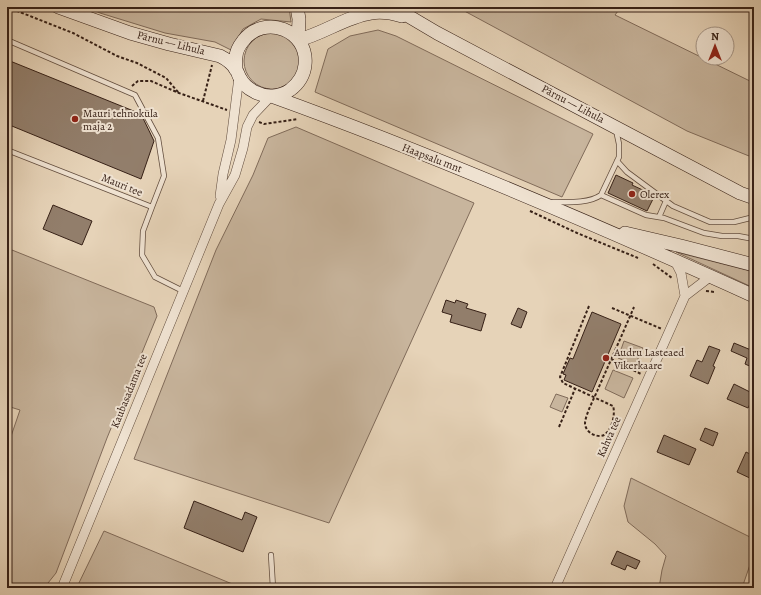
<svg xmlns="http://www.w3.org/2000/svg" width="761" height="595" font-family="Alegreya,serif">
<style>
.green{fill:#c8b59d;stroke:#806b5a}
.building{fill:#927e6b;stroke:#372117}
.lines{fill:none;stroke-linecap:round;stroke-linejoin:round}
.service-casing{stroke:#634e3f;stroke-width:6}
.minor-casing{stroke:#634e3f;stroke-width:10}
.secondary-casing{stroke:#372117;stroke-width:14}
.path{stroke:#372117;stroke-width:2;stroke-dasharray:3 2;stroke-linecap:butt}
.service{stroke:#efe2d1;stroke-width:4.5}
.minor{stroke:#efe2d1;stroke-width:9}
.secondary{stroke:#efe2d1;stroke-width:13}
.poi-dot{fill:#8f2418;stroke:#efe2d1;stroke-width:1.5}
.labels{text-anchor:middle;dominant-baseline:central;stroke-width:4;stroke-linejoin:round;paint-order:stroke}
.street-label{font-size:11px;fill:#372117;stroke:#efe2d1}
.poi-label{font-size:11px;fill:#372117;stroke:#efe2d1;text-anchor:start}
</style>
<rect width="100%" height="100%" fill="#e6d3b8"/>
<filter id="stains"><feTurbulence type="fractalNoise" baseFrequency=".005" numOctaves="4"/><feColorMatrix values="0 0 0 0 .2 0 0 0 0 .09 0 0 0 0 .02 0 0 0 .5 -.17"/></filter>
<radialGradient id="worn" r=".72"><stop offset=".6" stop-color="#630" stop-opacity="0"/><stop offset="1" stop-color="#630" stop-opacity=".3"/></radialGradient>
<path class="green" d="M87,7H289L291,22L261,19L243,29L231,50L215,42L165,33L100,13Z
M457,7H621L615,15L754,83V158L687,131Z
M378,30L396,36L593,134L562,197L315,92L328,49L350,36Z
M244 61a28 28 0 1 1 56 0a28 28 0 1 1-56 0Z
M296,127L474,203L329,523L134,459L216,250L253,175L268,138Z
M7,248L154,307L157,316L107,438L56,573L44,588H7V448L20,410L7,406Z
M676,252L754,272V288Z
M624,341L643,348L635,365L618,358Z
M613,370L633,378L624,398L605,389Z
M556,394L568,398L562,412L550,407Z
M631,478L754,539V553L742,588H659L662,570L666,556L655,544L628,522L624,506Z
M104,531L242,588H78L77,587Z"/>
<path class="building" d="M10,61L141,114L154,141L141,179L7,124V68Z
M616,175L633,183L632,185L647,192L654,197L647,211L608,193Z
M53,205L92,221L82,245L43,229Z
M446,300L455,303L456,300L468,304L466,308L486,314L481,331L450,322L452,315L442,312Z
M518,308L527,312L521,328L511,324Z
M592,312L621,324L592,392L564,380L566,375L563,374L570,358L573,359Z
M734,343L751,350L754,344V368L745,364L747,358L731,351Z
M709,346L720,350L713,366L715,367L708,384L690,376L697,360L702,362Z
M734,384L754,394V396L748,408L727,399Z
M705,428L718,433L713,446L700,440Z
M664,435L696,449L689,465L657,452Z
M746,452L754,456V480L737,472Z
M194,501L242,520L245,512L257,517L243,552L184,528Z
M617,551L640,561L636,569L627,565L625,570L611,564Z"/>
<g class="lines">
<defs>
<path id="service" d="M7,40L135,95L158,138L164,176L152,207
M7,150L152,207L143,231L142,255L155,277L183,291
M617,161L627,172L673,206L710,222H734L754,217
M601,195L646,215L664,218L704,233L722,236H738L754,239
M551,202C566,202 588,204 601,195L619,157V144L616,130
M659,217L666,201
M271,555L273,588"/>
<path id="minor" d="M220,196L223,174L231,140L239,77
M675,261L681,273L685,296
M62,588L219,204L235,175L243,148L247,127L253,115L271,96
M555,588L685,296L711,276"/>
<path id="secondary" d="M58,7L130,33L169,44L220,56C226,59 233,64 236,70C238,72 238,75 240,78C243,84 249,89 255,92C266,98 280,97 290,90C298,84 304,75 305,65C309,30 264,13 243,41C239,46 236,51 236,57C235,61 236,66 236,70
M297,7L299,19L298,40C323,34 345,17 371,13C382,11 392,13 402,16
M393,7L437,33L740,193L754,198
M271,96C435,155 595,224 754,296
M625,233L681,246L754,265"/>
</defs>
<use href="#service" class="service-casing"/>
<use href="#minor" class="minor-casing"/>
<use href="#secondary" class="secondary-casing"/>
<path class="path" d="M7,7L73,33L117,56L137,63L166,78L178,92
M132,86L138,81H151L179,93L227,110
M203,101L212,65
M259,122L264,124L298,119
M530,211L577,233L638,258
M653,264L672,278
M706,291L715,292
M589,306L560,377L563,383L613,406C616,414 611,436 600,436C593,436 585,431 585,423C586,413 594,399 598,389C610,362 622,335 634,307
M612,308L662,329
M611,359L641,374
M559,427L575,389"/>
<use href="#service" class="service"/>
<use href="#minor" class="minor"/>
<use href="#secondary" class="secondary"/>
</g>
<g class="poi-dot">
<circle cx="75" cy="119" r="4"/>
<circle cx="632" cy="194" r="4"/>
<circle cx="606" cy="358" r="4"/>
</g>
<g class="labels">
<g class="street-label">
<text transform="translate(171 43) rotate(14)">Pärnu — Lihula</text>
<text transform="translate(573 104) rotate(28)">Pärnu — Lihula</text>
<text transform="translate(432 158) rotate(21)">Haapsalu mnt</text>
<text transform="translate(122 185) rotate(22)">Mauri tee</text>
<text transform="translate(129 391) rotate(-68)">Kaubasadama tee</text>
<text transform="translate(609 437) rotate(-66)">Kahva tee</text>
</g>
<g class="poi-label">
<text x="83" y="113">Mauri tehnoküla<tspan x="83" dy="13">maja 2</tspan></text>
<text x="640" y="194">Olerex</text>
<text x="614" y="352">Audru Lasteaed<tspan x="614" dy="13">Vikerkaare</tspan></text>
</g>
</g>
<rect width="761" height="595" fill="none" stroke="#e6d3b8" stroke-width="24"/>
<rect x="8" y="8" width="745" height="579" fill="none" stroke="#372117" stroke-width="2"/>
<rect x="12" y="12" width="737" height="571" fill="none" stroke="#372117"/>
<g transform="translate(715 46)"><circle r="19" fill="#efe2d1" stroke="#a59587"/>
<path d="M0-3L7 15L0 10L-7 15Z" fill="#8f2418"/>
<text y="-6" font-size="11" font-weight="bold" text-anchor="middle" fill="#372117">N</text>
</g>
<rect width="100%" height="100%" filter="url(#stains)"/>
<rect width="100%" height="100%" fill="url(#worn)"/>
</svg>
